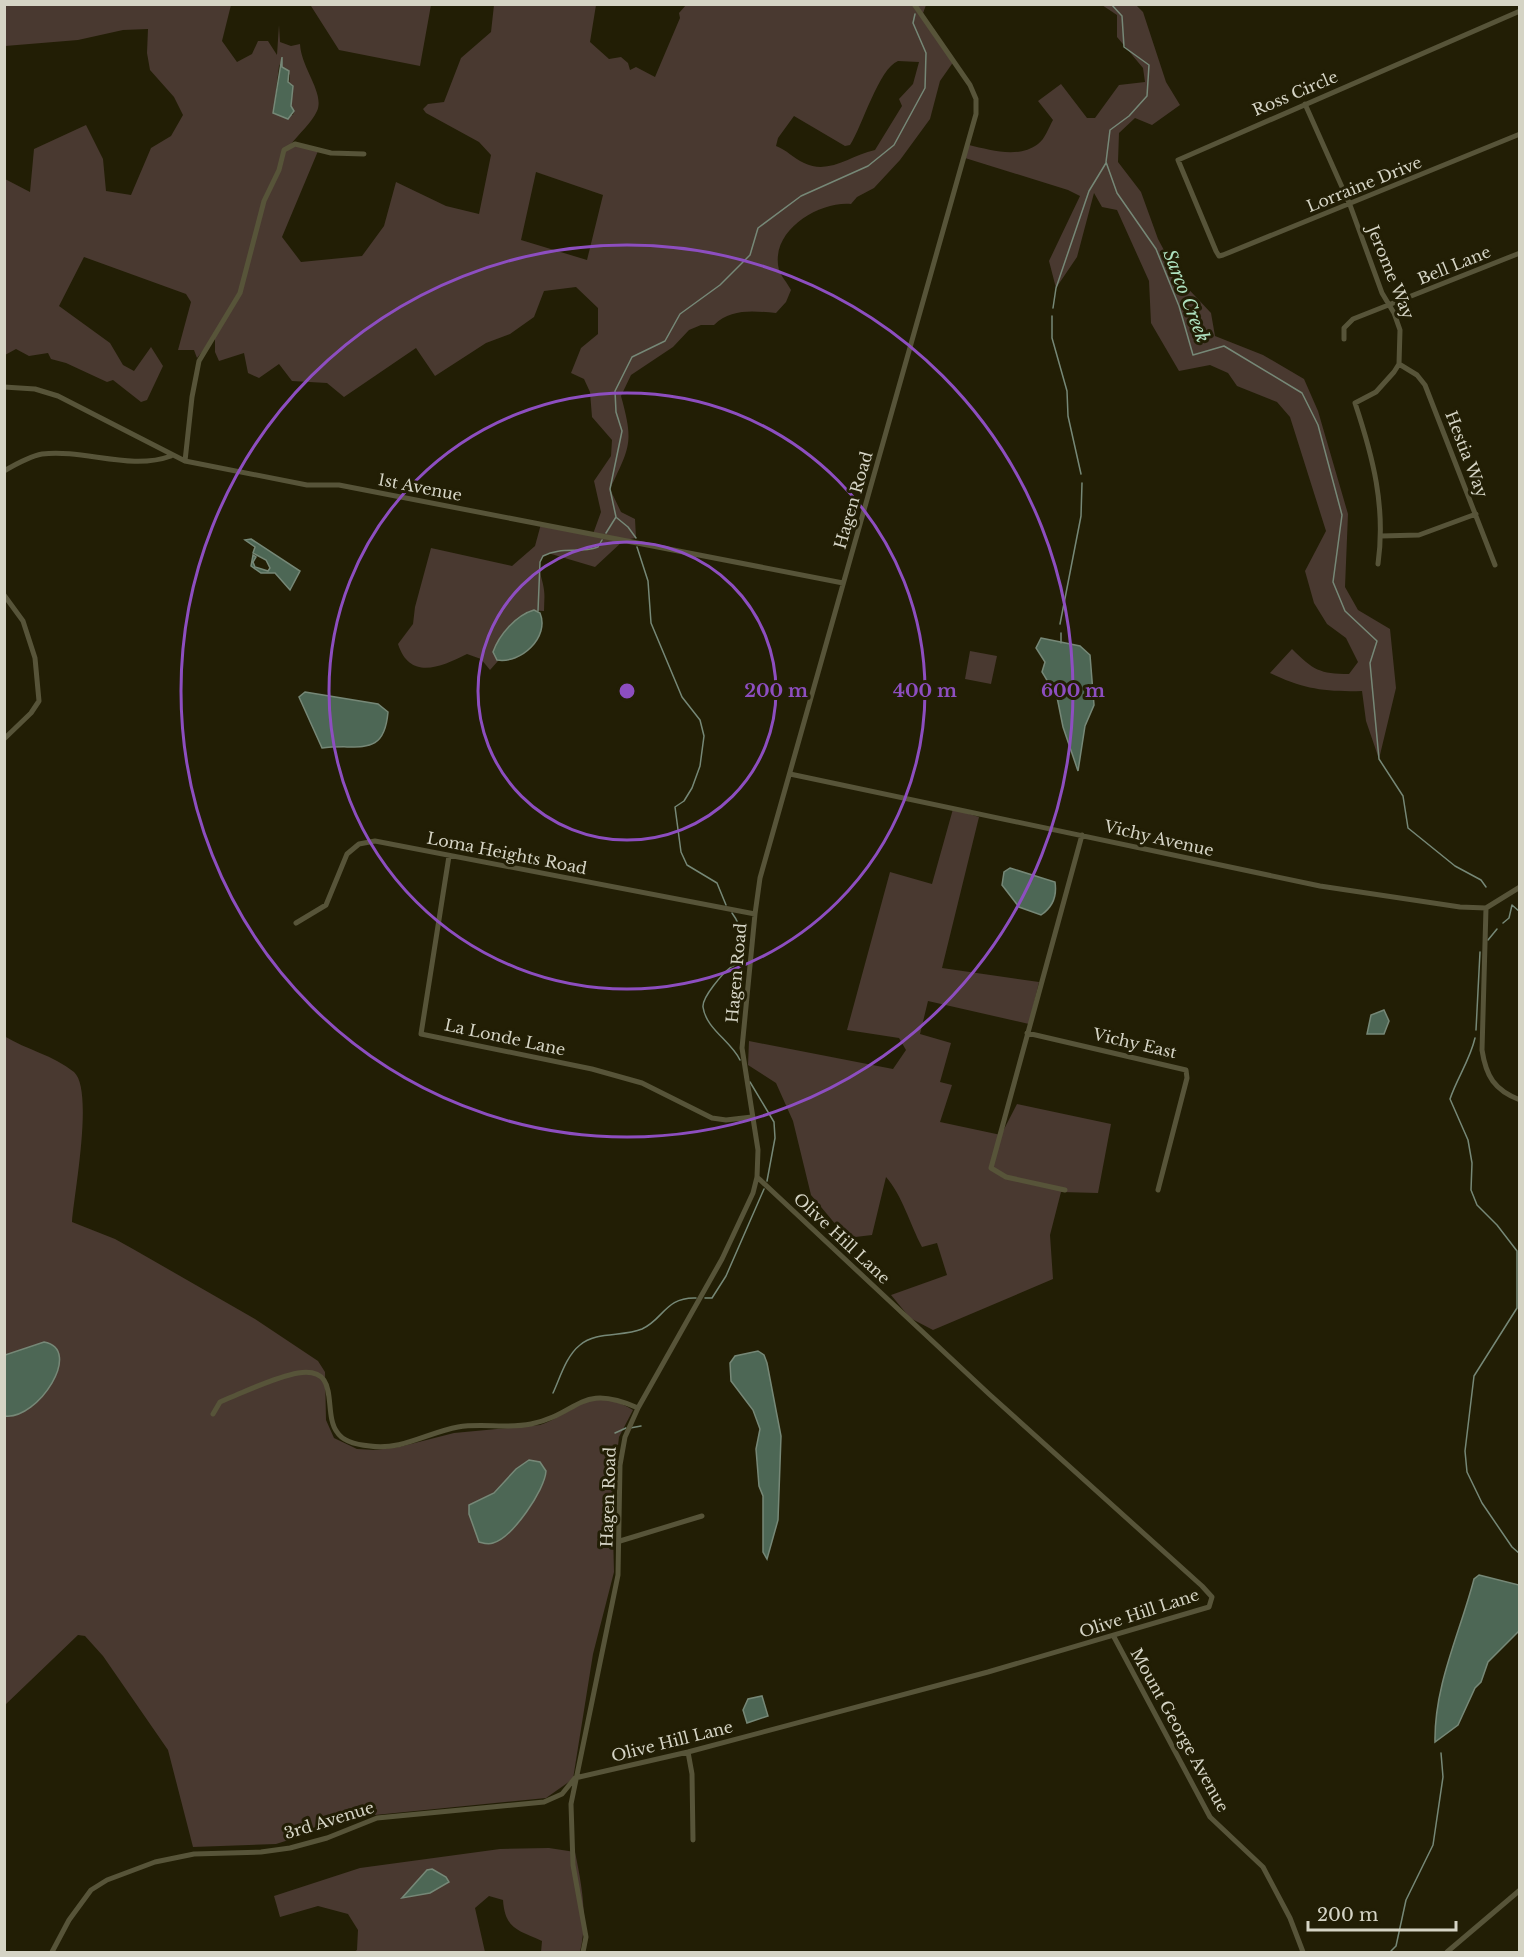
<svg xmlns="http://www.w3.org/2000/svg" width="1524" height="1957" font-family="'Libre Baskerville',serif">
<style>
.green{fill:#493930;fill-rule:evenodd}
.water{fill:#4d6755;stroke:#768877;stroke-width:1.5}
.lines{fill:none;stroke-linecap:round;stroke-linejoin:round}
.stream{stroke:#768877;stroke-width:1.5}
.street{stroke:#575439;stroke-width:5}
.ring{fill:none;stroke:#8d4ec0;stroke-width:3}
.labels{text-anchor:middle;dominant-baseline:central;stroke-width:6;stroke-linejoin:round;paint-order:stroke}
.street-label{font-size:16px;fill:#d5d4c5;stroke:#221e05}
.water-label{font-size:18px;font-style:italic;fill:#aee1bf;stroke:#221e05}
.centre{fill:#8d4ec0;stroke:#221e05;stroke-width:3}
.ring-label{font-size:18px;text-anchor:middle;font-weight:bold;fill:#8d4ec0;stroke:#221e05;stroke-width:6;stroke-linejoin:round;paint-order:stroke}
</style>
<rect width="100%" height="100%" fill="#221e05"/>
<path class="green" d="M323,4L431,5L420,66L339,50L311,6Z
M5,5H231L222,41L237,62L252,54L258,41H268L277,55L279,25L280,42L291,46L300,44C301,68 325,93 317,111C312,122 299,134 291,144L318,151L282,237L301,262L362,256L384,226L396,182L446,206L479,214L491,155L479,142L426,113L423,109L428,104L444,102L461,58L491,32L494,5H596L590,42L609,59L621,57L628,63L630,70L636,67L655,77L680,18L679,13L686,5H926L922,16L954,61L940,81L930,119L900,160L874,188L857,197L851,204C819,201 769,231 779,270C781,276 788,284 791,290L786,302L776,313C754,311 731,308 714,325H701L689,330L673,347L631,375L621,396C634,443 630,446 610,489L621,512L635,519L636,538L624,540L595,567L548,553C532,562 543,577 544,590C545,597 544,604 544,611C537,611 531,610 525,613C511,620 488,646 498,661L490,670L481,659L467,654C441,667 410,681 398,644L413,624L415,607L431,548L512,566L535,546L541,524L593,534L601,512L594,481L611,456L612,440L592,417L590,392L584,379L571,373L581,348L598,334V308L576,287L544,291L534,317L510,334L486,343L435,376L416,348L344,397L327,383L292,381L279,364L259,378L248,373L244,353L219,361L215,352V336L197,358L194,350H178L191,302L186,294L84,257L59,306L110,343L123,365L134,371L151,347L163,366L147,400L141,402L113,380L107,382L66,363L51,359L48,353L29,356L16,349L5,355V179L30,192L34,149L86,125L103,159L106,191L131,195L151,148L171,136L183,115L174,97L150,70L147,53L148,29L123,30L78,40L5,46ZM282,61V67L290,75L289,84L293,86L291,106L294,111L293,115L273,114L274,108L279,66ZM898,61L919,62L913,84L899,99L902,106L875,150C849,156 829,175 804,163C793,158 787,150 776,146L778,138L794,116L845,146L850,145C862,127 879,68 898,61ZM536,172L603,195L587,260L521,240Z
M1102,5H1136L1143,12L1166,82L1180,105L1152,125L1135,118L1119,133L1118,162L1141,192L1158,239L1180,280L1211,313L1215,336L1263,355L1304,379L1318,411L1348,514L1345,587L1358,610L1390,629L1396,688L1379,759L1366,721L1362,691C1325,692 1303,689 1270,673L1292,649C1313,670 1320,674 1349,674L1358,662L1346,638L1327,624L1314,603L1305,571L1326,531L1290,417L1277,402L1237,386L1228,373L1210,365L1179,371L1151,323L1149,281L1117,210L1102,207L1094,193L1077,257L1056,288L1049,261L1080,196L1068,190L965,158L969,145C991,150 1018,159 1038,144C1045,139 1049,127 1053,120L1038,101L1061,84L1087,118H1095L1119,85L1145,82L1143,68L1117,37V15Z
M970,651L997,656L991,684L965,679Z
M953,809L979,817L942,968L1039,982L1029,1024L928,1001L920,1034L951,1043L940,1082L952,1085L940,1122L1001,1135L1017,1104L1111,1124L1098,1193L1061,1192L1050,1235L1053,1279L933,1330L910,1318L891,1295L947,1275L937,1243L922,1247C910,1224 902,1195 886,1177L872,1235L847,1238L811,1195L793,1121L776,1083L748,1065L749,1041L893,1069L906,1050L899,1038L847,1030L890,872L932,884Z
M4,1036C27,1050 53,1055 74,1072C94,1090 74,1194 72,1222L115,1239L133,1249L255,1319L318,1361L325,1372L326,1420L334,1438L357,1449L375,1450L399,1447L454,1433L540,1425C578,1412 589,1384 633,1410L619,1437L612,1497L614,1572L593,1654L573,1779L546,1798L365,1816L276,1844L193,1847L168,1750L103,1656L85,1636L78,1635L5,1705Z
M549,1848L575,1852C582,1886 588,1919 580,1952H541L542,1941C518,1930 505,1929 503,1900L489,1896L475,1908L485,1952H354L357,1950L358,1930L348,1914L318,1906L280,1917L274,1896L360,1868L500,1849Z"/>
<path class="water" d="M282,57V67L289,71L288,82L293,86L291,106L294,111L288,119L273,113Z
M251,539L300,571L290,590L275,573H261L251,566L253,555L256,557L253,562L255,567L268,571L270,568L266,560L253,553L255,547L245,540Z
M534,610L540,613C550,637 521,664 497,660L493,652C499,635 516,615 534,610Z
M1041,638L1080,646L1090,655L1094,705L1085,726L1078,771L1063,727L1057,697L1042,672L1045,662L1036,648Z
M305,692L378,704L388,712C384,759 358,743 322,748L299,697Z
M1010,868L1055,882C1057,895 1053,907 1041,915L1019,907L1002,885L1004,872Z
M1384,1010L1389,1021L1384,1034H1367L1371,1015Z
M44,1342C84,1349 38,1420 5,1416V1355Z
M758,1351L764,1355L767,1363L781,1436L778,1520L767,1559L763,1552V1496L759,1486L756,1449L760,1429L753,1410L731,1381L730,1363L735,1356Z
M529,1460L540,1462L546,1471C545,1490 512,1538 493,1543C488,1545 483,1543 479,1542L469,1514V1505L494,1493L516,1469Z
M1479,1575L1519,1585V1631L1488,1662L1481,1682L1475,1688L1458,1725L1435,1742C1434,1685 1460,1633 1474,1579Z
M762,1696L768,1716L747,1723L743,1710L748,1699Z
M432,1869L446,1877L449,1882L430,1893L402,1898L427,1870Z"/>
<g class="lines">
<path class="stream" d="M1111,4L1122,16L1124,47L1149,65L1147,96L1129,116L1110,130L1106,162L1117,193L1156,249L1179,306L1193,355L1224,346L1302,393L1318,425L1342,515L1333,582L1345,611L1377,641L1370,663L1379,759L1403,796L1408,828L1455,866L1481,880L1486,887
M1053,308L1056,288L1089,191L1106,163
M1052,316V338L1067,391L1068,416L1081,474
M617,518L628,527L636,538
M606,533L616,517L610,489L622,431L616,412L615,391L632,357L665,341L680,314L720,285L750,255L758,228L801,196L868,166L894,145L925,88L926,53L913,23L915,14
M637,547L648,581L651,623L682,697L700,720L704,736L700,766L692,788L684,801L675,807L681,852L687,865L717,883L726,905
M538,611L540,562L543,556C562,546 579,554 598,547L602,540
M1060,624L1081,516L1082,483
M1061,633V643
M732,913C741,925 748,948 739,962C738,963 733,966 731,967C723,973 702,997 703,1007C706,1029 731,1041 740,1060
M1503,923L1509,918L1512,905L1520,912
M1488,940L1497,929
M1476,1030L1480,952
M1475,1038C1470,1060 1457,1078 1450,1099L1468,1140L1472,1163L1471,1190L1477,1205L1497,1225L1517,1251V1308L1474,1376L1465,1451L1467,1472L1482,1503L1512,1547L1520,1554
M750,1082L774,1122L775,1138L767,1181
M705,1298H712L726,1276L764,1189
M553,1393C560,1378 566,1356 580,1345C596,1331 623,1337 642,1329C664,1319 665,1297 696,1298
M630,1428L641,1426
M615,1433L626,1428
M1390,1952L1396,1946L1406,1900L1433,1845L1443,1777L1441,1753"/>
<path class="street" d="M1520,11L1178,160L1216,251L1219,256L1223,255L1520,134
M1305,104L1350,205L1382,293L1394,313L1400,330L1399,364L1394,372L1376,392L1355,403C1373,457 1386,507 1378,564
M1344,339V328L1353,319L1520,253
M1399,364L1417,375L1425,385L1495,565
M4,387L35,389L58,396L185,461L307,485H339L843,583
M185,461L192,397L199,361L240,293L264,201L279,170L284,150L295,144L331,153L364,154
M4,471C16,464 30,456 42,454C85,449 130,471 171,456
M1381,536L1419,535L1476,514
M4,595L23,621L35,658L39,701L31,713L4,739
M790,774L1320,886L1460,907L1486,908L1520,887
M449,856L421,1034L592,1069L642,1083L712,1118L726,1120L752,1117
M1486,908L1482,1050C1486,1076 1494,1090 1520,1100
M296,923L326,905L347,854L359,844L375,841L755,914
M1027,1033L1186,1070L1187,1078L1158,1190
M1065,1190L1006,1177L991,1168L1082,835
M213,1414L220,1402L229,1398C251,1389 276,1377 298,1373C342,1366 322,1412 337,1432C343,1442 359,1445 370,1446C401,1451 429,1432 458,1427C482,1423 507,1429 531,1424C580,1414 579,1382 638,1408
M620,1541L702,1516
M1114,1637L1210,1817L1263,1867L1290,1918L1303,1952
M688,1752L692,1774L693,1840
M52,1952L69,1920L91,1890L107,1880L155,1862L194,1854L261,1852L290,1848L327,1838L377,1818L544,1802L562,1794L575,1778L688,1752L988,1672L1209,1607L1212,1597L1202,1586L989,1394L757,1177
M583,1952L586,1937L573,1865L571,1804L618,1575L620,1465L625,1437L638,1408L722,1259L753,1193L757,1177L758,1150L742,1048L755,914L760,878L976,114V99L970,85L914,4
M1447,1952L1520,1890"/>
</g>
<g class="ring">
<circle cx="627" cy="691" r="149"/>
<circle cx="627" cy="691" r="298"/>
<circle cx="627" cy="691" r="446"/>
</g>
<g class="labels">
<g class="street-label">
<text transform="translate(1295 93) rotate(-23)">Ross Circle</text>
<text transform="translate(1364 184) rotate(-22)">Lorraine Drive</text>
<text transform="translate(1454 265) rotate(-22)">Bell Lane</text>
<text transform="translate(1391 272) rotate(68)">Jerome Way</text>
<text transform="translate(1467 454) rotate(69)">Hestia Way</text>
<text transform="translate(420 487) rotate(11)">1st Avenue</text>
<text transform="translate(853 500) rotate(-74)">Hagen Road</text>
<text transform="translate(1159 838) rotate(13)">Vichy Avenue</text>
<text transform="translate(507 853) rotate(11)">Loma Heights Road</text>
<text transform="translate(736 973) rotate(-85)">Hagen Road</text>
<text transform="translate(505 1037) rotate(12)">La Londe Lane</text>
<text transform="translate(1135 1043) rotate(13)">Vichy East</text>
<text transform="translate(842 1238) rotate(43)">Olive Hill Lane</text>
<text transform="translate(608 1497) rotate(-88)">Hagen Road</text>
<text transform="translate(1139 1613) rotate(-18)">Olive Hill Lane</text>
<text transform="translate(1180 1730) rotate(61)">Mount George Avenue</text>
<text transform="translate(672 1741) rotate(-14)">Olive Hill Lane</text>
<text transform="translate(329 1820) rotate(-17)">3rd Avenue</text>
</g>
<g class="water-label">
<text transform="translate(1186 296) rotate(69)">Sarco Creek</text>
</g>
</g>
<circle cx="627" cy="691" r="9" class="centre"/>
<g class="ring-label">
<text x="776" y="697">200 m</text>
<text x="925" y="697">400 m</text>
<text x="1073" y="697">600 m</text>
</g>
<rect width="1524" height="1957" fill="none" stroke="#d5d4c5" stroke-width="12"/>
<path d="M1308 1921v9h148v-9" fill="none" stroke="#d5d4c5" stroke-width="3"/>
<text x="1317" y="1921" font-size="18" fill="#d5d4c5" stroke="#221e05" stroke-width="4.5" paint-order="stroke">200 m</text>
</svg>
